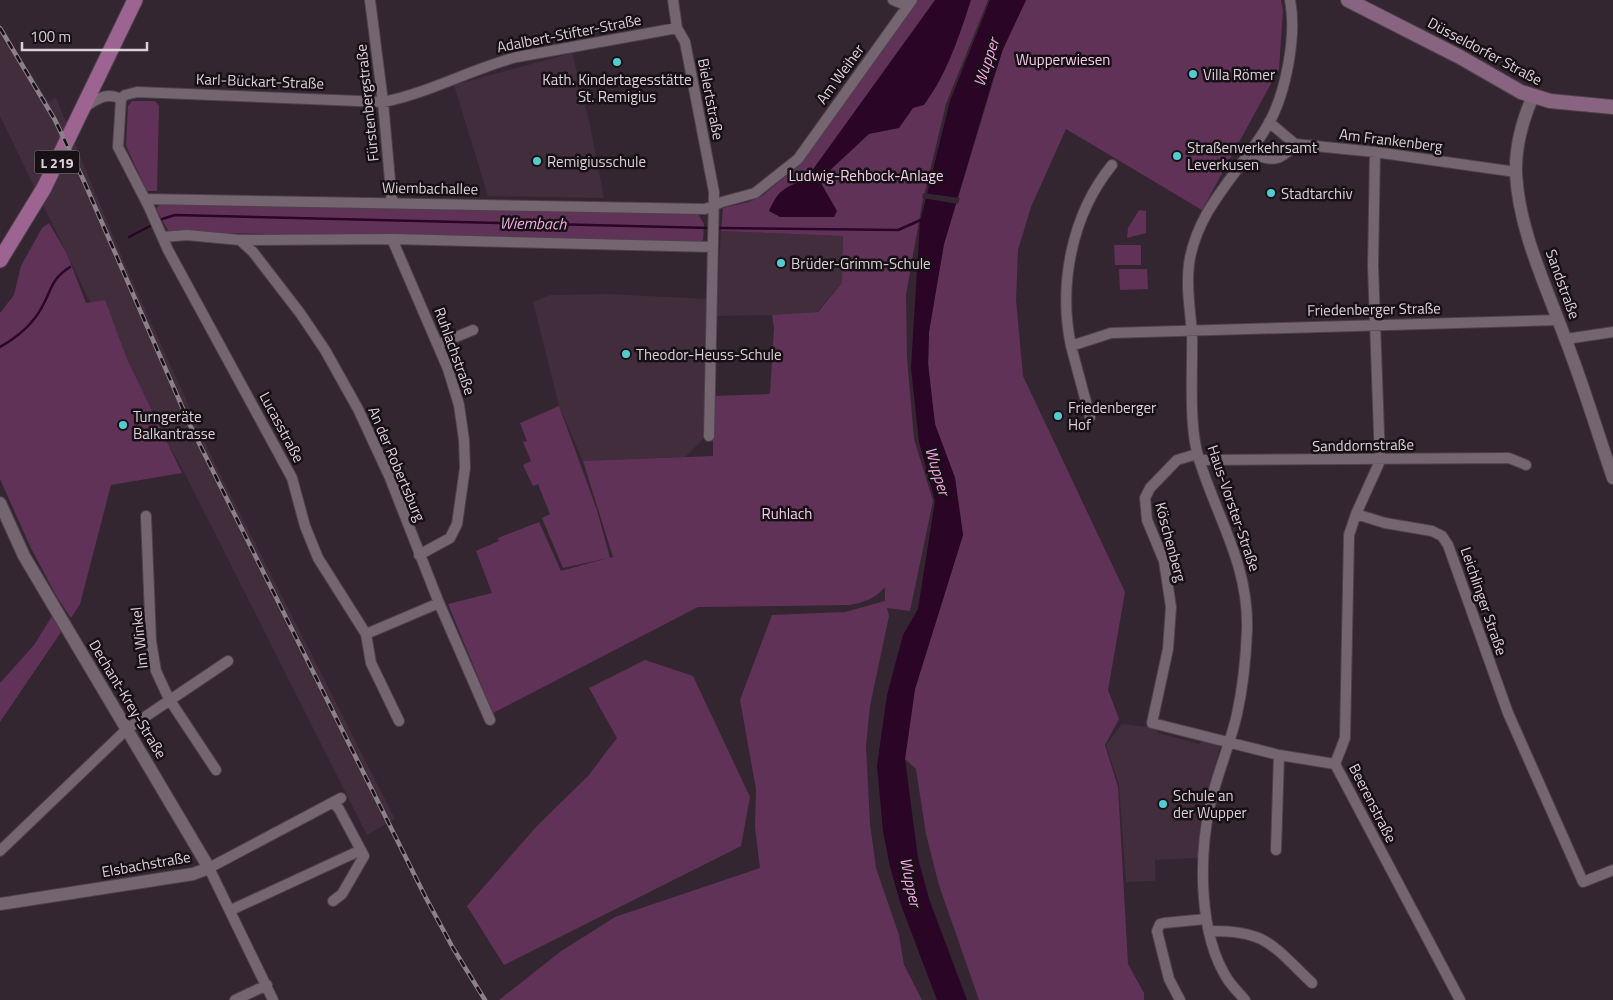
<svg xmlns="http://www.w3.org/2000/svg" width="1613" height="1000" font-family="'Titillium Web',sans-serif">
<style>
.built{fill:#412d3c}
.green{fill:#613258}
.water{fill:#2a0525}
.pier{fill:#342630}
.lines{fill:none;stroke-linecap:round;stroke-linejoin:round}
.stream{stroke:#2a0525;stroke-width:2.5}
.minor-casing{stroke:#4d414a;stroke-width:12}
.tertiary-casing{stroke:#4d414a;stroke-width:14}
.secondary-casing{stroke:#4d414a;stroke-width:16}
.primary-casing{stroke:#4d414a;stroke-width:17}
.minor{stroke:#756571;stroke-width:10}
.tertiary{stroke:#756571;stroke-width:12}
.secondary{stroke:#896481;stroke-width:14}
.primary{stroke:#9d6491;stroke-width:15}
.rail-casing{stroke:#8c8189;stroke-width:4.5}
.rail{stroke:#171116;stroke-width:2.5;stroke-dasharray:8;stroke-linecap:butt}
.poi-dot{fill:#52ccd0;stroke:#171116;stroke-width:2}
.labels{text-anchor:middle;dominant-baseline:central;stroke-width:5;stroke-linejoin:round;paint-order:stroke}
.shield{fill:#171116;stroke:#a0979e;stroke-width:1}
.shield-label{font-size:14px;font-weight:bold;fill:#dad1d8}
.street-label{font-size:15px;fill:#dad1d8;stroke:#171116}
.park-label{font-size:15px;fill:#f5cbeb;stroke:#171116}
.poi-label{font-size:15px;fill:#dad1d8;stroke:#171116;text-anchor:start}
.water-label{font-size:16px;font-style:italic;fill:#f6a5e5;stroke:#171116}
</style>
<rect width="100%" height="100%" fill="#342630"/>
<path class="built" d="M0,26L49,102L56,98L126,267L216,466L395,819L367,835L184,472L98,318L0,116Z
M572,53L590,125L604,198L488,196L454,85Z
M721,231L843,236L842,283L817,312L788,315L716,316Z
M608,294L707,299L706,436L685,457L583,461L559,406L533,302L550,295Z
M1122,724L1156,728L1158,733L1199,744L1204,740L1220,747L1200,822L1198,858L1155,860V881L1126,882L1119,785L1106,745Z"/>
<path class="green" d="M915,0H988L946,104L922,204L906,295L907,358L914,439L933,501L910,611L887,608L889,616L870,706L866,746L870,824L876,868L899,935L904,965L922,1000H499L560,952L615,917L760,868L755,827L756,789L740,700L772,615L845,612L885,601V587C876,598 863,603 849,605L698,607L493,713L448,604L492,593L476,551L499,541L498,538L539,522L561,571L608,558L563,568L542,518L550,514L538,484L533,486L523,465L531,461L523,442L527,441L520,423L559,406L597,510L610,558L613,557L583,461L713,456V396L770,394L774,328L772,315L818,312L842,283L843,236L721,231L723,208L749,202L762,196L799,165Z
M1026,0H1281L1283,11L1279,69L1202,210L1066,129L1031,207L1018,250L1016,300L1023,376L1125,592L1108,690L1119,719L1105,745L1118,787L1128,964L1144,993V1000H979L939,885L926,834L916,769L905,759L915,689L963,535L955,478L935,425L928,374L929,332L937,282L944,244L1003,49Z
M132,101H155L159,106L157,191H147L126,146L128,106Z
M170,201L698,214L704,224L703,240L699,243L169,232L156,209L160,204Z
M1139,210L1146,211V233L1127,238L1128,228Z
M49,223L67,254L86,303L105,300L127,359L182,473L111,485L80,604L71,618L57,597L31,548L0,479V313L14,295L21,266L42,228Z
M1114,245H1141V265H1115Z
M1119,269H1147L1148,289L1120,290Z
M52,616L61,632L0,722V683L34,645Z
M645,660L693,676L750,797L741,846L504,965L467,906L536,827L588,776L617,738L589,688Z"/>
<path class="water" d="M935,0H971C959,37 947,74 924,105L913,108L899,128L869,134L826,174L821,183L837,211L834,217H780L769,211C779,189 784,188 806,179Z
M990,0H1026L1003,49L992,82L944,244L929,332L928,363L935,424L955,478L963,535L915,689L905,759L918,858L929,899L967,1000H937L901,905L890,867L883,831L877,766L887,695L903,635L918,609L935,501L919,442L911,368L920,222L950,101Z"/>
<path class="pier" d="M923,193L960,198L958,204L922,198Z"/>
<g class="lines">
<path class="stream" d="M159,220L175,215L710,228
M716,228L898,230L923,219
M129,237L152,225
M0,347C16,338 33,324 42,307C52,289 51,279 70,267"/>
<defs>
<path id="minor" d="M370,0L383,102L392,203
M673,0L677,28L685,42L714,192L709,436
M893,0L907,6
M83,108C96,100 106,91 121,99
M1269,122L1295,144L1375,152L1516,172
M1375,152L1373,266L1380,461L1356,514L1385,523L1432,531L1442,536L1448,545L1508,713L1583,882L1613,870
M1248,153C1272,160 1278,164 1295,144
M145,199L705,209L722,202L755,193L798,159L912,0
M163,237L187,235L240,240L392,239L713,247
M392,239L448,369L459,405L464,440L465,468L457,524L450,538L419,555
M240,240L253,252L300,313L325,350L358,409L390,478L439,603L490,720
M1566,339L1613,332
M439,344L473,330
M1071,346C1058,284 1072,214 1112,165
M1090,417L1071,346L1111,333L1558,320
M1197,454L1177,460L1150,488L1145,498L1147,520L1164,561L1171,607L1168,649L1152,723L1279,755L1335,764
M1199,460L1509,458L1526,465
M1356,514L1349,535L1345,738L1335,764L1460,1000
M146,516L151,641L156,671L169,699L216,770
M366,634L439,603
M399,721L371,663L366,634L318,558L305,526L292,478L168,250L149,207L118,147L121,99L125,95L137,92L383,102C429,93 471,69 517,57L677,28
M1276,850L1279,755
M0,851L127,729L228,661
M333,901L342,894L364,856L339,809L333,802
M231,910L361,850
M1209,931C1267,930 1273,946 1312,983
M235,1000L267,985
M273,1000L209,868L341,798
M1180,1000L1169,979L1157,931L1160,924L1164,923L1206,919
M1245,1000C1239,993 1233,987 1228,980C1198,934 1199,856 1210,805C1217,774 1230,745 1237,714C1243,687 1246,657 1247,630C1249,565 1217,518 1199,459C1188,426 1193,368 1192,332C1190,310 1186,287 1189,264C1197,207 1242,171 1269,123C1286,92 1297,35 1290,0"/>
<path id="tertiary" d="M1533,96C1523,119 1515,148 1516,174C1519,230 1546,286 1565,338C1583,384 1597,431 1613,478
M0,503L24,556L209,868L193,874L0,904"/>
<path id="secondary" d="M1348,0L1460,57L1521,92L1550,101L1613,107"/>
<path id="primary" d="M0,260L44,188L135,0"/>
</defs>
<use href="#minor" class="minor-casing"/>
<use href="#tertiary" class="tertiary-casing"/>
<use href="#secondary" class="secondary-casing"/>
<use href="#primary" class="primary-casing"/>
<use href="#minor" class="minor"/>
<use href="#tertiary" class="tertiary"/>
<use href="#secondary" class="secondary"/>
<use href="#primary" class="primary"/>
<defs>
<path id="rail" d="M0,28L55,120L83,179L190,425L426,898L453,948L485,1000"/>
</defs>
<use href="#rail" class="rail-casing"/>
<use href="#rail" class="rail"/>
</g>
<g class="poi-dot">
<circle cx="617" cy="62" r="5"/>
<circle cx="1193" cy="74" r="5"/>
<circle cx="1177" cy="156" r="5"/>
<circle cx="537" cy="161" r="5"/>
<circle cx="1271" cy="193" r="5"/>
<circle cx="781" cy="263" r="5"/>
<circle cx="626" cy="354" r="5"/>
<circle cx="1058" cy="416" r="5"/>
<circle cx="123" cy="425" r="5"/>
<circle cx="1163" cy="804" r="5"/>
</g>
<g class="labels">
<rect class="shield" x="34.5" y="150.5" width="45" height="23" rx="4"/>
<g class="shield-label">
<text x="57" y="162">L 219</text>
</g>
<g class="street-label">
<text transform="translate(569 33) rotate(-11)">Adalbert-Stifter-Straße</text>
<text transform="translate(1485 51) rotate(28)">Düsseldorfer Straße</text>
<text transform="translate(840 74) rotate(-54)">Am Weiher</text>
<text transform="translate(260 81) rotate(2)">Karl-Bückart-Straße</text>
<text transform="translate(711 99) rotate(79)">Bielertstraße</text>
<text transform="translate(367 103) rotate(-96)">Fürstenbergstraße</text>
<text transform="translate(1391 140) rotate(7)">Am Frankenberg</text>
<text transform="translate(430 188) rotate(1)">Wiembachallee</text>
<text transform="translate(1563 284) rotate(70)">Sandstraße</text>
<text transform="translate(1374 309) rotate(-1)">Friedenberger Straße</text>
<text transform="translate(455 351) rotate(70)">Ruhlachstraße</text>
<text transform="translate(282 427) rotate(62)">Lucasstraße</text>
<text transform="translate(1363 445) rotate(-1)">Sanddornstraße</text>
<text transform="translate(397 464) rotate(67)">An der Robertsburg</text>
<text transform="translate(1234 508) rotate(71)">Haus-Vorster-Straße</text>
<text transform="translate(1171 542) rotate(75)">Köschenberg</text>
<text transform="translate(1484 601) rotate(71)">Leichlinger Straße</text>
<text transform="translate(139 638) rotate(-96)">Im Winkel</text>
<text transform="translate(128 699) rotate(59)">Dechant-Krey-Straße</text>
<text transform="translate(1373 803) rotate(63)">Beerenstraße</text>
<text transform="translate(146 864) rotate(-10)">Elsbachstraße</text>
</g>
<g class="park-label">
<text x="1063" y="59">Wupperwiesen</text>
<text x="866" y="175">Ludwig-Rehbock-Anlage</text>
<text x="787" y="513">Ruhlach</text>
</g>
<g class="poi-label">
<text x="1203" y="74">Villa Römer</text>
<text x="617" y="79" text-anchor="middle">Kath. Kindertagesstätte<tspan x="617" dy="17">St. Remigius</tspan></text>
<text x="1187" y="147">Straßenverkehrsamt<tspan x="1187" dy="17">Leverkusen</tspan></text>
<text x="547" y="161">Remigiusschule</text>
<text x="1281" y="193">Stadtarchiv</text>
<text x="791" y="263">Brüder-Grimm-Schule</text>
<text x="636" y="354">Theodor-Heuss-Schule</text>
<text x="1068" y="407">Friedenberger<tspan x="1068" dy="17">Hof</tspan></text>
<text x="133" y="416">Turngeräte<tspan x="133" dy="17">Balkantrasse</tspan></text>
<text x="1173" y="795">Schule an<tspan x="1173" dy="17">der Wupper</tspan></text>
</g>
<g class="water-label">
<text transform="translate(986 62) rotate(-72)">Wupper</text>
<text transform="translate(533 223) rotate(1)">Wiembach</text>
<text transform="translate(938 471) rotate(73)">Wupper</text>
<text transform="translate(911 882) rotate(78)">Wupper</text>
</g>
</g>
<path d="M22 42v8h125v-8" fill="none" stroke="#dad1d8" stroke-width="2.5"/>
<text x="30" y="42" font-size="15" fill="#dad1d8" stroke="#171116" stroke-width="4" paint-order="stroke">100 m</text>
</svg>
